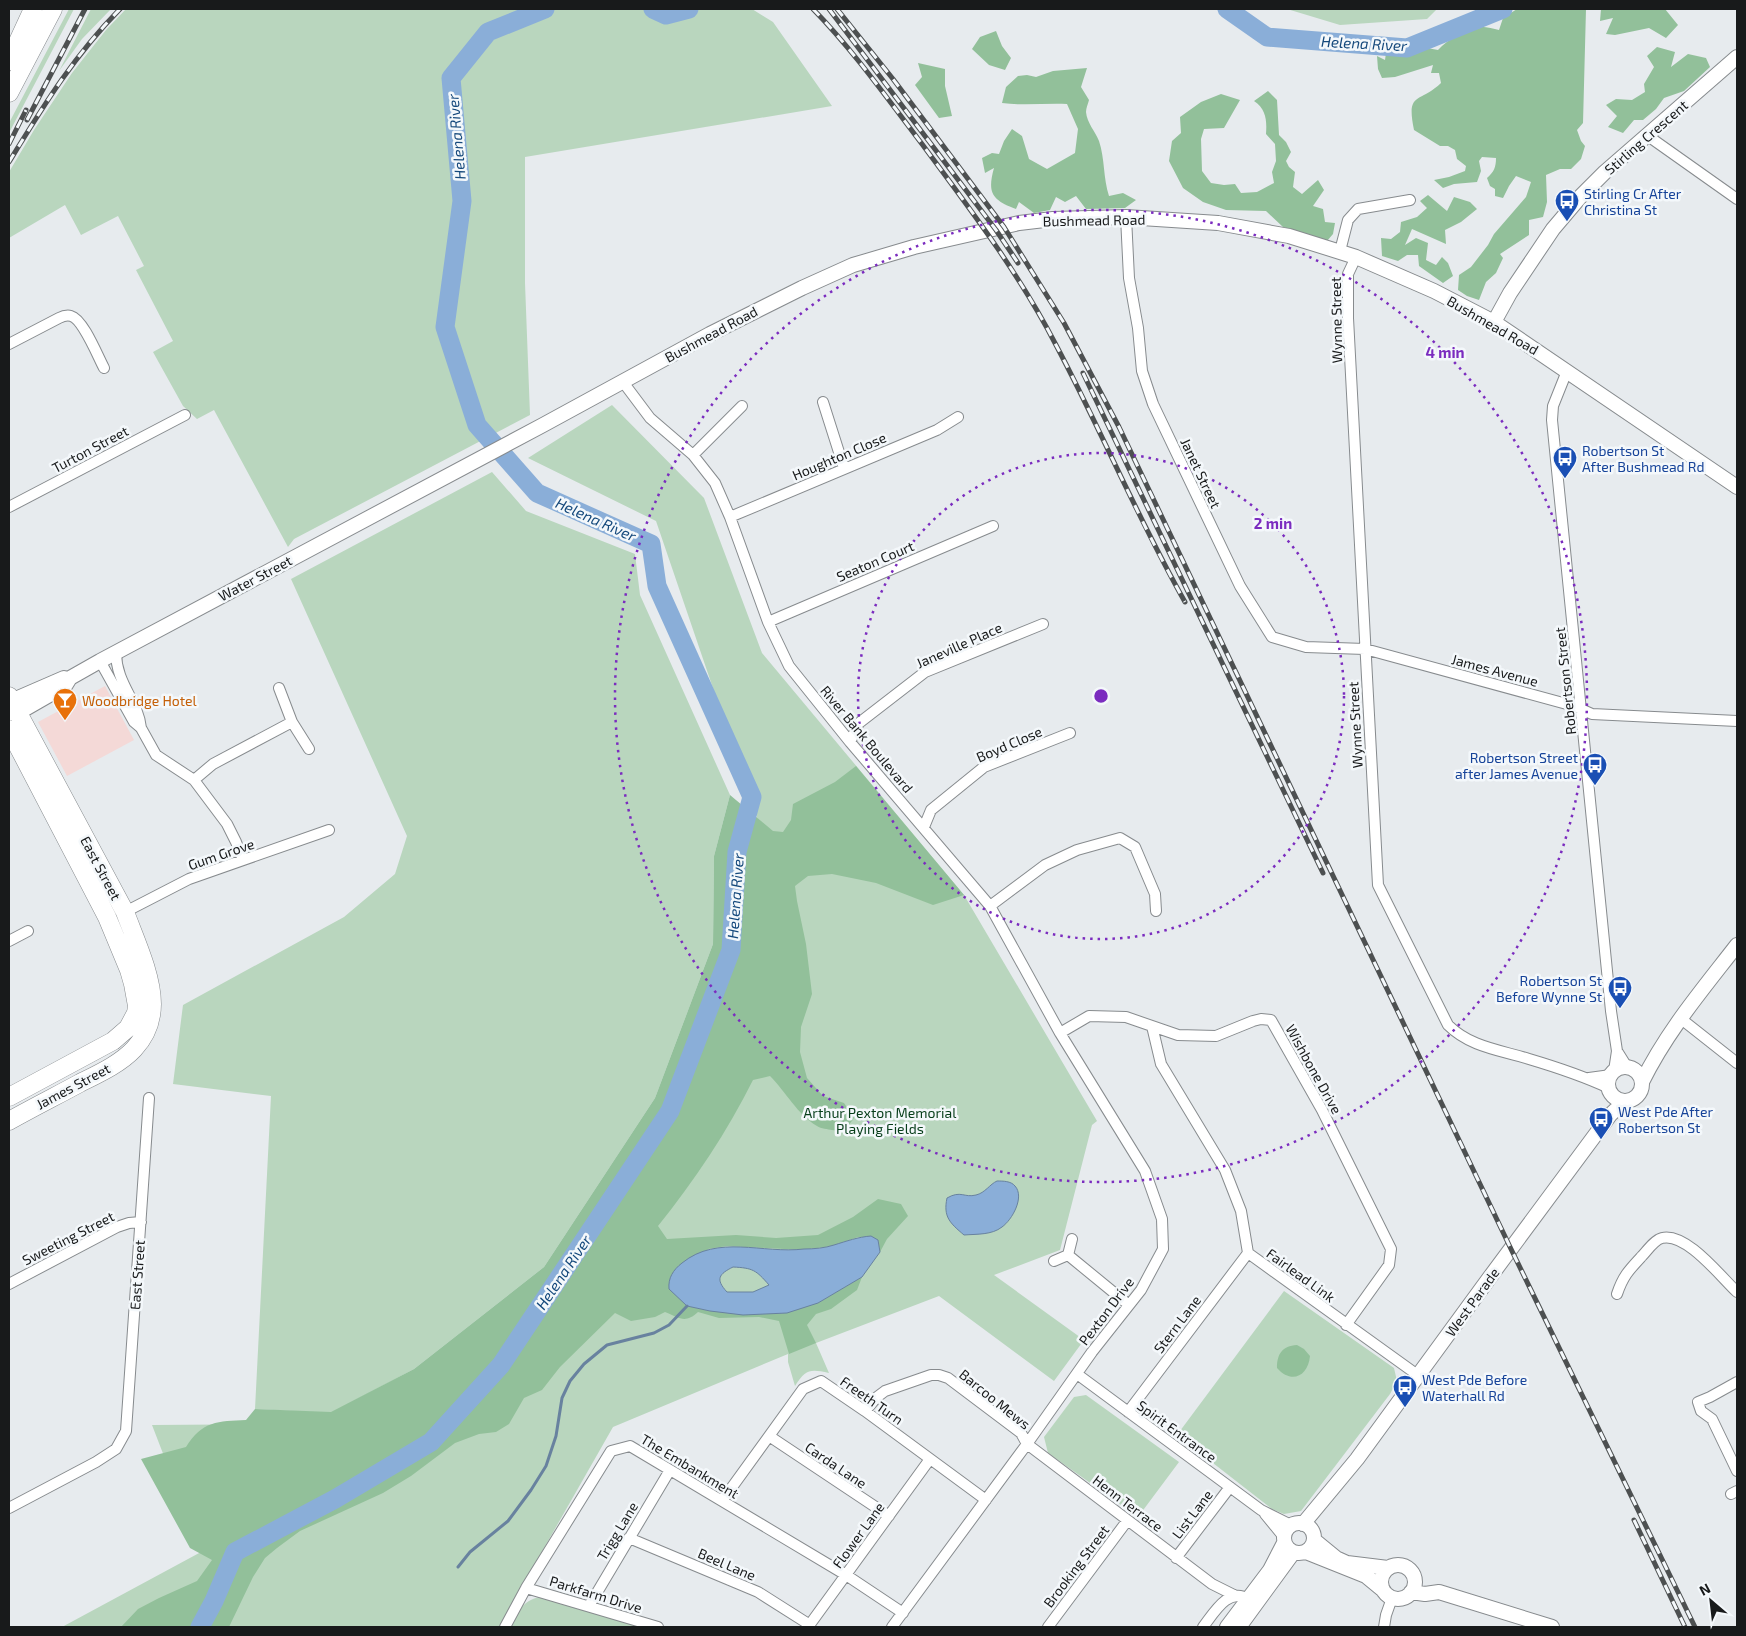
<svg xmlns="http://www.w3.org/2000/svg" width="1746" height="1636" font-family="'Exo 2',sans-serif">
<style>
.commercial{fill:#f4d9d7}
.green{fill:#b9d6be}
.forest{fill:#92c09a}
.water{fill:#8aaed8;stroke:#68829f;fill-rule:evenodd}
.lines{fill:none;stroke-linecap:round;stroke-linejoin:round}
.stream{stroke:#68829f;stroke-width:3}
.river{stroke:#8aaed8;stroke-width:19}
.street-casing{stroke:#878b8e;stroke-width:12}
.secondary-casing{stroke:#878b8e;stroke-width:16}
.highway-casing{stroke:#878b8e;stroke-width:19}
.street{stroke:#fff;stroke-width:10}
.secondary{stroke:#fff;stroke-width:14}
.highway{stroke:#fff;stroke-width:18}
.rail-casing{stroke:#4d5051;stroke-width:5}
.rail{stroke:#f4f8fb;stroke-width:3;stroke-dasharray:9;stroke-linecap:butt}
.ring{fill:none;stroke:#7b2cbf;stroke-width:2.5;stroke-dasharray:2.5 5}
.labels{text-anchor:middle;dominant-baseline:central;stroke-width:5;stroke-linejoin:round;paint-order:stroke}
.street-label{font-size:14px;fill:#181a1b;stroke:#f4f8fb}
.transit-label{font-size:14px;fill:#164399;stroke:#f4f8fb;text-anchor:start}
.food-label{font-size:14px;fill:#c56008;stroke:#f4f8fb;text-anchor:start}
.park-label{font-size:14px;fill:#063d19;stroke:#f4f8fb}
.water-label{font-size:15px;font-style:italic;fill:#15497c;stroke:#f4f8fb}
.centre{fill:#7b2cbf;stroke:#f4f8fb;stroke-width:2.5}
.ring-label{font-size:15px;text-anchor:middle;font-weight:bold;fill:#7b2cbf;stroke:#f4f8fb;stroke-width:5;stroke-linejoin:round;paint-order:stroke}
</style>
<rect width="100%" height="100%" fill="#e7ebee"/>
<path class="commercial" d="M105,686L134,740L67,776L38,722Z"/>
<path class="green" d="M69,9H74L9,133V123Z
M91,9H111L82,39L59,71Z
M126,9H752L773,22L832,106L525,157V283L530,415L294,539L288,547L214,410L197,419L183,406L153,352L173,341L136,270L144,266L118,216L81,235L65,205L9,238V172L34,130L72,73L106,30Z
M1287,9H1437L1427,19L1340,25Z
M612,405L704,498L762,653L964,895L1097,1121L1092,1125L1060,1250L994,1275L1084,1340L1054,1381L939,1296L816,1343L829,1373C810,1369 806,1369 795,1386L788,1362V1354L613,1427L499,1627H62L201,1552L152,1425L404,1423L614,1225L760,826L656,521L528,458Z
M492,472L526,511L635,554L640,595L730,795L714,856L713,944L655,1098L544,1267L414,1369L331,1413L255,1409L271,1096L173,1084L183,1005L344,917L395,874L407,836L291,579Z
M1284,1291L1394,1368L1397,1381L1390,1394L1301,1511L1284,1514L1272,1509L1177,1435Z
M1086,1395L1179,1462L1138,1517L1048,1453L1044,1437L1074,1397Z
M540,1597L640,1627H511C519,1612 521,1601 540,1597Z"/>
<path class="forest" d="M1517,9H1586L1583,123L1577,130L1581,141L1585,146L1581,159L1571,169H1560L1546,175L1547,202L1543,217L1529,220V235L1500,254L1503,258L1496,273L1486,282L1479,300L1467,296L1458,290L1459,275L1471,267L1488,245L1494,234L1526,197L1531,182L1516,176L1509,186L1503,198L1495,196V189L1490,186L1487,178C1494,172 1496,167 1496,158L1482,157L1479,161L1481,171L1477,182L1454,184L1443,188L1434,180L1449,177L1465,171L1466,166L1457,159L1455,150L1448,146H1440L1414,130C1406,91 1419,104 1441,83L1439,73H1431L1433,65L1395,77L1382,78L1378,69L1377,56L1385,60L1386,53L1413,54L1427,48L1438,50C1448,39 1464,30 1479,27C1485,26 1493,29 1499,30L1503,18Z
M1601,9H1665L1678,25L1666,38L1649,28L1615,35L1606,34L1613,18L1600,21Z
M996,31L1002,46L1011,58L1005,70L989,65L972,49L980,37Z
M1657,47L1675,52L1671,67L1688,54L1706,58L1710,67L1684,91L1664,98L1656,109L1643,120H1634L1623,133L1608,127L1617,116L1606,105L1616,99L1632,100L1645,92L1644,84L1654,67L1647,56Z
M918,63L945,69V86L952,116L939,118L915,85L922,77Z
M1087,68L1081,87L1089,100C1088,104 1086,108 1086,112C1087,123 1095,131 1099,141C1105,159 1103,178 1109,196L1123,193L1136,200L1125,208L1086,209L1076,196L1065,202L1056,197L1050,210L1034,213L1019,202L1016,209C992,200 987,193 994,168L985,173L982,158L992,153L999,154L1004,141L1012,129L1022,136L1029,159L1047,169L1075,153L1078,129L1067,104C1045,103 1024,106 1002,103L1006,87L1018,76L1027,75L1036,77L1053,71Z
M1268,91L1277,100L1279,135L1286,142L1291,152L1286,161L1289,167L1295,172L1293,187L1302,194L1318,180L1324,190L1313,206L1323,209L1325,222L1335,223L1333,234L1327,241L1283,227L1266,211L1226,210L1203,202L1183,188L1169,161L1172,141L1181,133L1180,117L1201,102L1221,94L1240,100L1224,128L1204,129L1201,139L1202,171L1211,183L1224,185L1235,184L1241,193L1257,192L1274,183L1272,172L1276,161L1275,144L1266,134C1267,120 1266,109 1254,101Z
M1428,195L1447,211L1454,197L1470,202L1477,209L1461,222L1445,230L1446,244L1412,229L1405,245L1416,238L1428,243L1426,260L1436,265L1442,257L1448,263L1453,276L1443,283L1419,266L1418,255H1407L1398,261L1382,256L1381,238L1391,239L1400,232L1401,222L1417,217L1427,208L1420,201Z
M856,766L964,895L933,905L876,883L832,874L808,876L795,886L797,901L806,944L812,994L801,1027L800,1052L807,1078L823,1096L844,1103L854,1118C849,1126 842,1132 832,1130C828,1129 821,1129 817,1126C797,1114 786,1092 770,1076L753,1080C727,1132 695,1180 658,1226L667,1239L736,1235L776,1238L818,1235L853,1217L878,1199L901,1204L908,1216L887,1239L880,1252L878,1240L858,1237L833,1246L802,1250L727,1246L708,1249L687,1306L710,1311L818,1303L862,1277L857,1290L831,1309L816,1314L807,1325L816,1343L789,1354L779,1321L759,1317L719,1318L698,1312C685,1324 680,1318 665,1312L655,1317L631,1321L615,1313L560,1367L542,1390L524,1398L509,1424L496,1432L479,1434L455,1443L411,1476L383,1493L300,1531L277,1548L265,1558L253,1577L229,1627H121L138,1609L159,1598L197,1581L212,1560L190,1548L141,1459L186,1447C202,1421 218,1421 246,1420L255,1409L331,1412L414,1369L544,1267L655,1098L713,944L714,856L730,795L773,831L783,832L791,820L793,804L835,782Z
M1297,1345L1304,1349L1310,1356C1308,1377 1291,1384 1277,1368C1277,1354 1282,1346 1297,1345Z"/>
<path class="water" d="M997,1181C1003,1181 1011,1181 1015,1186C1025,1197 1012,1220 1002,1227C992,1235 977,1234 964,1235C950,1223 943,1217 947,1198C961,1190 964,1198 976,1195C985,1193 990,1184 997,1181Z
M871,1236L878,1240L880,1252L862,1277L818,1303L787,1313L743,1315L710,1311L687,1306L669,1289C668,1278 673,1270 682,1263C718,1234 762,1254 804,1249C814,1249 825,1248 834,1245C847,1241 858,1237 871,1236ZM733,1267C753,1268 756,1270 769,1285L753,1292H727C715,1279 719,1274 733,1267Z"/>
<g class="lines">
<path class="stream" d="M458,1567L470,1552L508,1521L531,1490L546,1466L556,1436L562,1398L570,1381L584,1364L607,1345L654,1333L669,1325L687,1306"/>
<path class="river" d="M653,9L666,15L689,9
M1227,9L1267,37L1407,48L1503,9
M200,1627L214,1601L235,1552L335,1499L431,1442L501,1365L670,1111L731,950L737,852L752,797L657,586L651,544L537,493L477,425L445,327L462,201L451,78L488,32L545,9"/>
<defs>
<path id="street" d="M1648,136L1737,199
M1126,217L1129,278L1138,328L1142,371L1153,404L1240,586L1272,637L1306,647L1365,649L1574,706L1592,714L1737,721
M1340,251L1348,220L1358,209L1410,200
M1356,257L1348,274V318L1378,885L1448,1025C1470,1047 1500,1050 1529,1059C1556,1067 1583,1076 1609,1088
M9,344L59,318C63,316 67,315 71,316C83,319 98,357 104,368
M1567,371L1553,406L1552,420L1611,1011L1617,1051L1614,1071
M623,382L650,418L693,455L715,483L730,517L768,622L789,666L850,742L990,906L1045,865L1077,850L1120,838L1135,847L1155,894L1156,911
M823,402L844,468
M693,455L742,406
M9,507L185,415
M730,517L937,430L958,417
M768,622L993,526
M116,652C116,684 138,700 141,728
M100,661L134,722L141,728L156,755L194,780L227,824L236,842L243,860
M279,688L292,722L309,749
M850,742L859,723L925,672L1043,624
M194,780L213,764L292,722
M924,827L931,810L984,767L1070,733
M125,912L189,879L329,830
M9,941L28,931
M1680,1018L1737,1063
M1152,1026L1161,1064L1225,1170L1241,1211L1248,1253L1419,1376
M1060,1033L1089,1016L1126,1017L1178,1035L1216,1036L1253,1021L1261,1019L1271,1020L1322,1110L1391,1249L1389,1265L1346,1325
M1617,1051L1627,1067
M1589,1078L1611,1075
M1068,1255L1129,1305
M1068,1255L1072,1239
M1054,1261L1068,1255
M9,1284L117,1227L129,1223L141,1222
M1617,1294C1623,1276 1629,1270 1642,1256C1647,1251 1654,1240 1662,1238C1686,1232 1720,1276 1737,1292
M1077,1374L1261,1510L1291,1525
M1737,1382L1710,1397L1698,1402L1701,1411L1712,1419L1737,1471
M865,1411L877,1397L885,1391L931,1375H939L948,1378L1021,1433L1027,1444L1212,1584L1234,1595
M1128,1412L1248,1253
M769,1436L889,1516
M1731,1494L1737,1491
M722,1501L803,1389L821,1381L865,1411L986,1500
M9,1508L96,1462L116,1449L126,1431L149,1098
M1265,1514L1283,1536
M629,1538L758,1592L810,1625
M1176,1558L1230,1487
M526,1588L658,1627
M589,1606L670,1470
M505,1627L526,1588L611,1451L630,1446L846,1575L903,1613
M808,1627L930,1459
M892,1627L1027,1444L1092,1352L1141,1290L1163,1249L1162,1219L1145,1171L1060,1033L990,906
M1048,1627L1127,1521
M1203,1627C1214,1613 1228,1587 1248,1599
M1384,1627L1386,1615L1392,1598"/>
<path id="secondary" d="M1494,322L1510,293L1553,229L1581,196L1605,172L1737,57
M9,704L11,701L64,678
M9,713H18L65,686L70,678L100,661L543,425L710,334L802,288L853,265L914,247L1019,223L1053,219L1126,217L1218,223L1289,236L1356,257L1434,291L1494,322L1737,487
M1608 1084a17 17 0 1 1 34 0a17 17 0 1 1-34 0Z
M1642,1082C1667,1031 1703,989 1737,945
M1284 1538a15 15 0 1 1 30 0a15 15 0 1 1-30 0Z
M1303,1524L1357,1459L1490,1277L1610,1115L1625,1101
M1314,1540L1336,1558L1347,1563L1388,1568
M1306,1552L1366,1576L1383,1590
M1381 1582a17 17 0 1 1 34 0a17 17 0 1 1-34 0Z
M1411,1592L1425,1594L1439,1592L1552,1627
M1227,1627L1270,1570L1284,1543
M1239,1627L1293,1553"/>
<path id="highway" d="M9,61L33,9
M9,93L53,9
M9,696L125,912C135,939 152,975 152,1004C152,1021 146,1036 134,1049C120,1064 98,1074 80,1083C56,1096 32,1108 9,1121
M9,729L107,917L129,970L133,984L137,1006L136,1013L128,1028L113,1041L9,1097"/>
</defs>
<use href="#street" class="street-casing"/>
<use href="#secondary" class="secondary-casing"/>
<use href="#highway" class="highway-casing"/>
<use href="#street" class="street"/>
<use href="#secondary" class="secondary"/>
<use href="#highway" class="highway"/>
<defs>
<path id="rail" d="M813,9C853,50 887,98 922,144C970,209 1019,273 1056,345C1101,430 1138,519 1185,602
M829,9L996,230L1018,263
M837,9L893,79L1004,227L1064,323L1119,427L1511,1249L1695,1627
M27,120L85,9
M9,144L26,110
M9,162C44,105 73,57 120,9
M1083,373L1323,873
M1634,1520L1685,1627"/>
</defs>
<use href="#rail" class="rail-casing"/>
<use href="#rail" class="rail"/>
</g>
<g class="ring">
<circle cx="1101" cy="696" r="243"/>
<circle cx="1101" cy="696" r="486"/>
</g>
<defs>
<symbol id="bus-pin" viewBox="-11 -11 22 30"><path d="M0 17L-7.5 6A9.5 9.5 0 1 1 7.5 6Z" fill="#1a4fb4" stroke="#f4f8fb"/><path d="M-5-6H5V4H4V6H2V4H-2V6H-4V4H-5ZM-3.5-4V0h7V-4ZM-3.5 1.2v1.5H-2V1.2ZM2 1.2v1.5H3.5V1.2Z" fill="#fff"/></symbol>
<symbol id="bar-pin" viewBox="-11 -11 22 30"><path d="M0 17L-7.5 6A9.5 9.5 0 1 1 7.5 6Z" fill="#e8710a" stroke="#f4f8fb"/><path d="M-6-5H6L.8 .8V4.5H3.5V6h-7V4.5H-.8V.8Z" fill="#fff"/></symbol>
</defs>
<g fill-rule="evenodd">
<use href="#bus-pin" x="1553" y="187" width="28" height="38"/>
<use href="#bus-pin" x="1551" y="444" width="28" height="38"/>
<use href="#bar-pin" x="51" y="686" width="28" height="38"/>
<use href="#bus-pin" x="1581" y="751" width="28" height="38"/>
<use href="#bus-pin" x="1606" y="974" width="28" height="38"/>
<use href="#bus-pin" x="1587" y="1105" width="28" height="38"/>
<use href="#bus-pin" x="1391" y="1373" width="28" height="38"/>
</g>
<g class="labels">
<g class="street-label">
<text transform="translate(1646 137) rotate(-41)">Stirling Crescent</text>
<text transform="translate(1094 220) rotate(-1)">Bushmead Road</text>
<text transform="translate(1336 320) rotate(-91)">Wynne Street</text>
<text transform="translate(1493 325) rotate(30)">Bushmead Road</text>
<text transform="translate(711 334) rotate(-28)">Bushmead Road</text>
<text transform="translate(90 449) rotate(-28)">Turton Street</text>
<text transform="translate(839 456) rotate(-23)">Houghton Close</text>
<text transform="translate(1201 473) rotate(65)">Janet Street</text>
<text transform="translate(875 561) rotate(-23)">Seaton Court</text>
<text transform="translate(255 578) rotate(-28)">Water Street</text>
<text transform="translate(959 645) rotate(-24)">Janeville Place</text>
<text transform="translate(1495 670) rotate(15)">James Avenue</text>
<text transform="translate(1565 681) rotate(-96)">Robertson Street</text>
<text transform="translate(1355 725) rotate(-93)">Wynne Street</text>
<text transform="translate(867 739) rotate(50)">River Bank Boulevard</text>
<text transform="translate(1009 744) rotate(-23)">Boyd Close</text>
<text transform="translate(221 854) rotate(-19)">Gum Grove</text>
<text transform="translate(101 868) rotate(62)">East Street</text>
<text transform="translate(1314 1069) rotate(61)">Wishbone Drive</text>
<text transform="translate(73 1086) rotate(-28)">James Street</text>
<text transform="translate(68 1238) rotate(-27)">Sweeting Street</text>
<text transform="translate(137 1275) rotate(-86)">East Street</text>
<text transform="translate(1301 1275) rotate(36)">Fairlead Link</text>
<text transform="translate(1472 1302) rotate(-54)">West Parade</text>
<text transform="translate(1106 1311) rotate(-53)">Pexton Drive</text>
<text transform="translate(1177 1324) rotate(-53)">Stern Lane</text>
<text transform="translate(995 1399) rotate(39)">Barcoo Mews</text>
<text transform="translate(872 1400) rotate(35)">Freeth Turn</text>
<text transform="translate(1177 1431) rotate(36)">Spirit Entrance</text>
<text transform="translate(836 1465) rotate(34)">Carda Lane</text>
<text transform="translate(690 1466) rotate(31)">The Embankment</text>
<text transform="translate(1128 1503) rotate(37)">Henn Terrace</text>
<text transform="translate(1192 1514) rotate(-53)">List Lane</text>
<text transform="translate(617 1531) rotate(-59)">Trigg Lane</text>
<text transform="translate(858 1535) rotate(-54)">Flower Lane</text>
<text transform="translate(727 1564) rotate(23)">Beel Lane</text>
<text transform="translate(1076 1566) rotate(-53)">Brooking Street</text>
<text transform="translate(596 1594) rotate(17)">Parkfarm Drive</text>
</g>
<g class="transit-label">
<text x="1584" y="193">Stirling Cr After<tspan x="1584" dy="16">Christina St</tspan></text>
<text x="1582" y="450">Robertson St<tspan x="1582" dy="16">After Bushmead Rd</tspan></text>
<text x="1578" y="757" text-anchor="end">Robertson Street<tspan x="1578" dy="16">after James Avenue</tspan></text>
<text x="1602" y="980" text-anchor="end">Robertson St<tspan x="1602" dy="16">Before Wynne St</tspan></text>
<text x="1618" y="1111">West Pde After<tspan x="1618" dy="16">Robertson St</tspan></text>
<text x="1422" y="1379">West Pde Before<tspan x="1422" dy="16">Waterhall Rd</tspan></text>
</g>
<g class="food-label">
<text x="82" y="700">Woodbridge Hotel</text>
</g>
<g class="park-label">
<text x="880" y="1112">Arthur Pexton Memorial<tspan x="880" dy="16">Playing Fields</tspan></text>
</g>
<g class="water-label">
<text transform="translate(1364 43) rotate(3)">Helena River</text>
<text transform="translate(456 137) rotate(-95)">Helena River</text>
<text transform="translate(596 519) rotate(24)">Helena River</text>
<text transform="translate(735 896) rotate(-86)">Helena River</text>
<text transform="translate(563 1272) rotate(-56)">Helena River</text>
</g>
</g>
<circle cx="1101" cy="696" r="8" class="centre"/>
<g class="ring-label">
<text x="1445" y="358">4 min</text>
<text x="1273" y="529">2 min</text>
</g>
<rect width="1746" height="1636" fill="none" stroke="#181a1b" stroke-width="20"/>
<g transform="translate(1711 1601) rotate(332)" stroke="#f4f8fb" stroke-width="4" paint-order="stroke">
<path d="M0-4L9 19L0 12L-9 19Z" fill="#181a1b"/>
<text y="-8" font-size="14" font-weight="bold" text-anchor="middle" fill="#181a1b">N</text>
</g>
</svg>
